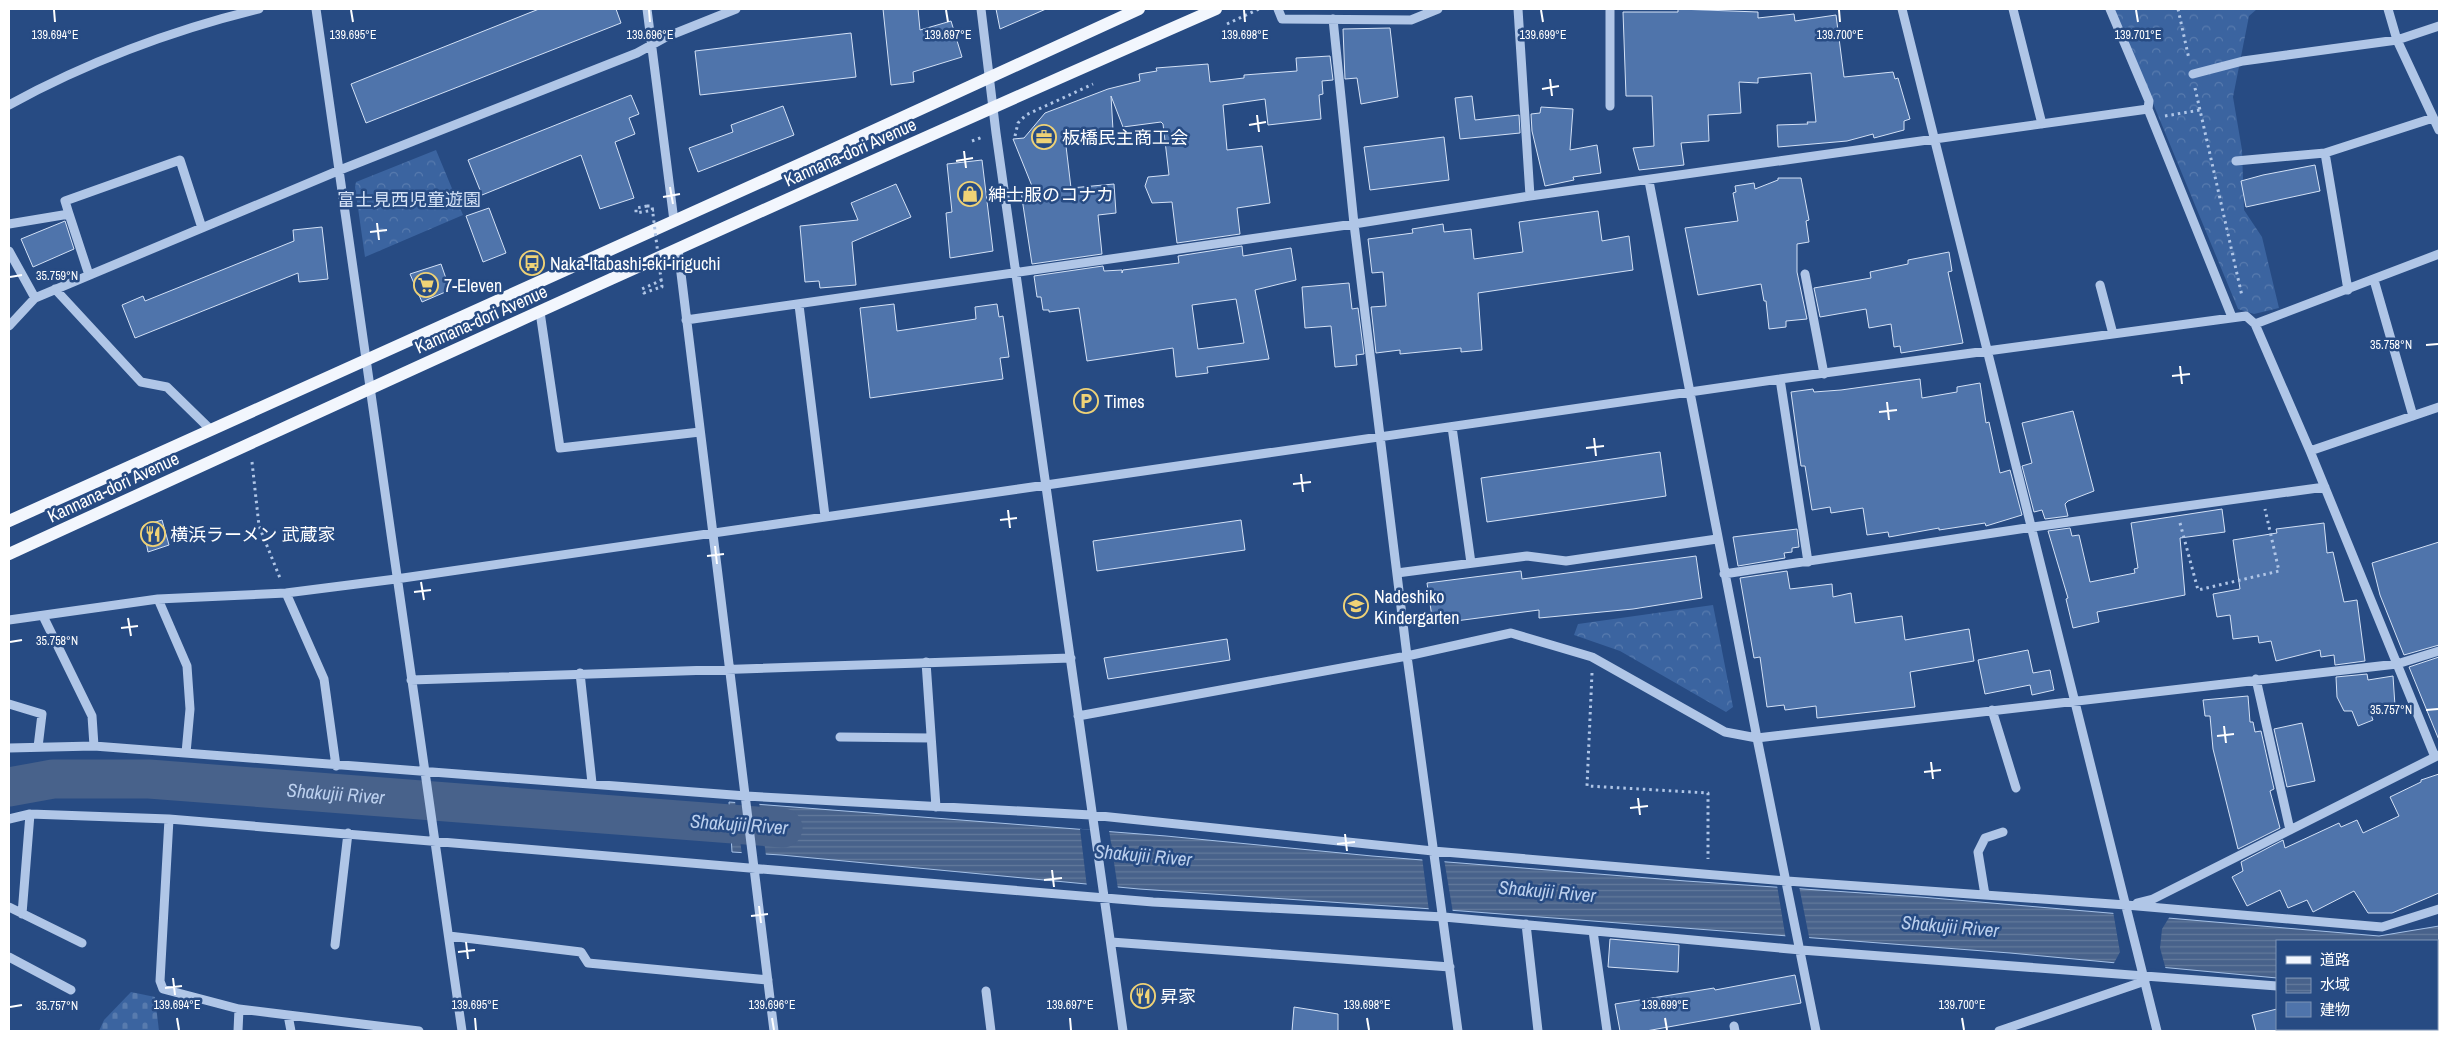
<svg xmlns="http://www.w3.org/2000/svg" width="2448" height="1040" font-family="'Archivo Narrow','Noto Sans JP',sans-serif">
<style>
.forest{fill:url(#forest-crowns)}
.cemetery{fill:url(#cemetery-stones)}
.water{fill:url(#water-rules);stroke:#a5c1e7}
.pier{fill:#274b83}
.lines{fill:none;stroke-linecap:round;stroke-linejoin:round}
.river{stroke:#48628b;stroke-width:39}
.building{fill:#4f74ab;stroke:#d3e1f6;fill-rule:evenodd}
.path{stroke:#b0c6e7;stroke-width:3;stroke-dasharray:2.5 4;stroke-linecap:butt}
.minor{stroke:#b0c6e7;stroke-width:9}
.major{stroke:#f2f6fd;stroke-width:12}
.path-bridge{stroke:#b0c6e7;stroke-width:3;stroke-dasharray:2.5 4;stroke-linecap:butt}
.ticks{fill:none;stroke:#fff;stroke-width:2}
.labels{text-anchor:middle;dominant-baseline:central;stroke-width:5;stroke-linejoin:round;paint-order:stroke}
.poi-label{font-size:18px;fill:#fff;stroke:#274b83;text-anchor:start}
.street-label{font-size:18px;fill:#fff;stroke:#274b83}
.park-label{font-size:18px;fill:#d3e1f6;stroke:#274b83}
.water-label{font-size:19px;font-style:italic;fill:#bcd0ee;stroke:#274b83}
.ticks-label{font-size:12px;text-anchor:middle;fill:#fff;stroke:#274b83;stroke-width:5;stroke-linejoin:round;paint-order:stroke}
</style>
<defs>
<pattern id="forest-crowns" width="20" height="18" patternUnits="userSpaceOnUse" patternTransform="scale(1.25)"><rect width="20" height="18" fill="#3b64a0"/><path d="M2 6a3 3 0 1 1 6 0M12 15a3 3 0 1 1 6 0" fill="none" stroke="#587bae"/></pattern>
<pattern id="cemetery-stones" width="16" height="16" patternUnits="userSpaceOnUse" patternTransform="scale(1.25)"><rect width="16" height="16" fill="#3b64a0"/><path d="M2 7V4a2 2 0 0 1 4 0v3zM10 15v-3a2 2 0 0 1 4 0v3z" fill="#587bae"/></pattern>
<pattern id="water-rules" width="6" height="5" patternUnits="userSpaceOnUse" patternTransform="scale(1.25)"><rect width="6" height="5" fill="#48628b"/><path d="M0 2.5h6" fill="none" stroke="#637a9c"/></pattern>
</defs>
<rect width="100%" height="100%" fill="#274b83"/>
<path class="forest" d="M2114,9H2257L2249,16L2233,97L2242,150L2244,210L2262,237L2279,308L2254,314L2238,309Z
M436,150L463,215L365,257L355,187L356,182Z
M1713,605L1733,707L1726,712L1620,651L1574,635L1578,624Z"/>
<path class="cemetery" d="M131,992L155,997L159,1031H99L104,1020Z"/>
<path class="water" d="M729,802L1166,836L1372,856L1686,881L1921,897L2379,936L2439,926V975H2437V941H2277V978L2010,953L1462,911L1139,889L781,855L732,852Z"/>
<path class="pier" d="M735,801L759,802L766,856L742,855Z
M1080,829L1109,830L1118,889L1087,887Z
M1422,857L1444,859L1453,913L1429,911Z
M1777,885L1799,886L1810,942L1786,940Z
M2113,911L2170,916L2162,929L2160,948L2166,970L2113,965L2120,952Z"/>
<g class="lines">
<path class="river" id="s1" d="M9,787L53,779H149L783,828"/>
</g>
<path class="building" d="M539,9H616L621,23L366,123L351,84Z
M883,9H918L920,30L951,21L962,57L913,72L914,82L891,85Z
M996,9H1046L1000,29Z
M1678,9L1758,12V18L1794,14L1795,21L1836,15L1844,77L1893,72L1895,79L1898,78L1910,119L1904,121V130L1874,138L1873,134L1847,141L1778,147L1777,125L1808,124L1807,122H1816L1811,73L1758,78V83L1739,82L1741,113L1708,115L1709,141L1681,143L1684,165L1639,170L1633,148L1654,146L1652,96H1626L1623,12H1678Z
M1390,28L1398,97L1361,104L1357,78L1345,79L1343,29Z
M851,33L856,77L700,95L695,51Z
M1330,56L1333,80L1322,81L1323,94L1319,95L1321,119L1268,125L1265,99L1223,105L1227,150L1262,146L1270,203L1237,208L1240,234L1177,243L1172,202L1152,203L1145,186L1148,177L1169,175L1163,124L1161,122L1123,127L1111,96L1113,130L1098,132L1099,141L1066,146L1071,188L1114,184L1116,213L1098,215L1102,254L1032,264L1021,192L1034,191L1013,139L1024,138L1045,113L1108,89L1140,81L1139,74L1157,71L1156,68L1208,64L1210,82L1244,78V75L1297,71L1296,58Z
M631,95L639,114L629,118L635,134L615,142L634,198L600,209L581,155L482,195L468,160Z
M1472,96L1475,120L1519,115L1520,133L1460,139L1455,98Z
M783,106L794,135L698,172L689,148L733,132L731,125Z
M1541,107L1573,109L1570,150L1597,145L1601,173L1573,177L1574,180L1545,186L1532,131L1531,114L1540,113Z
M1444,137L1449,180L1370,190L1364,147Z
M982,160L993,251L950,258L946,213L952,212L947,164Z
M2315,165L2320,191L2246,207L2241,181L2263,175Z
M1778,178H1801L1809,220L1806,221L1809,242L1797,244V272L1807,319L1786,321V327L1769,329L1766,301H1764L1761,284L1698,295L1685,228L1738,221L1733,193L1736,192L1735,186L1754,183L1755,189L1778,180Z
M896,184L911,217L852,242L856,285L820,288L819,281L805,282L800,226L858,220L851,203Z
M489,208L506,253L483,262L466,216Z
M1598,211L1602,241L1629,236L1633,270L1478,293L1482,350L1461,352V348L1400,354V350L1376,353L1371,307L1386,306L1383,272L1372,273L1368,239L1413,233L1412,229L1443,224L1444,232L1471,229L1474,259L1523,252L1519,222Z
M65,221L74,249L33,267L21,239Z
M322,227L328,279L299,282L298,273L135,338L122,305L143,296L145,301L294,241L293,230Z
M1242,246L1243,256L1291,248L1296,280L1255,290L1269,359L1207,367L1208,373L1176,377L1173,348L1087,361L1079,308L1049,312V310H1043L1041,297H1037L1034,276L1103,266L1104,271L1122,270V273L1123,270L1179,263L1178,256ZM1236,299L1244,343L1198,349L1192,305Z
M1949,252L1952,271L1948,272L1963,343L1901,353L1900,346L1894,347L1891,324L1869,328L1866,309L1820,317L1814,288L1871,278L1870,272L1908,264V260Z
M441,264L450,290L422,302L410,274Z
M1349,283L1352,309L1358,308L1364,354L1356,355L1357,365L1335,367L1331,326L1305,328L1302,287Z
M894,304L897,331L976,319L975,307L997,304L999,317L1003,316L1009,357L1000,358L1003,379L870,398L860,308Z
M1920,379L1922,398L1957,392V387L1980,383L1986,423L1989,422L2000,473L2010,470L2022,515L1986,526L1985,523L1939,530V528L1889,537L1888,532L1867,535L1863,508L1831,513L1830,507L1812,510L1805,466H1801L1791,392L1813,389L1814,392L1841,390Z
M2073,411L2094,491L2068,501L2065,504L2068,516L2045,519L2042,510L2034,512L2022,466L2032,463L2022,423Z
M1660,452L1666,496L1487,522L1481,478Z
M2222,509L2225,532L2180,538L2185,595L2097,612L2099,622L2073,628L2066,599L2068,598L2048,531L2070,528L2072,536L2079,535L2090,582L2135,573L2134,569L2138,568L2131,523Z
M162,520L169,545L148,552L143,526Z
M1241,520L1245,550L1097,571L1093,541Z
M2324,523L2327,553L2333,552L2344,602L2357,600L2365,661L2335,665L2334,655L2321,657L2320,650L2276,661L2271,641L2259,643L2258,636L2233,639L2230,615L2217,617L2213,594L2240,589L2233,540L2277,533L2276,529Z
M1797,529L1799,547L1792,548V552L1784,553L1785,558L1738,566L1733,537Z
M2439,542V645L2404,655L2380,595L2372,563Z
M1696,556L1702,598L1633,609L1539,618V610L1433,624L1427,583L1521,571L1522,579Z
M1787,571L1790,589L1832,584L1833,597L1851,593L1855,623L1902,616L1905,640L1969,629L1974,661L1910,672L1915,707L1817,718L1816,706L1785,710L1784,705L1767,707L1760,657L1754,658L1740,578Z
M1227,639L1230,660L1108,679L1104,658Z
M2028,650L2033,673L2050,670L2054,690L2032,695L2030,685L1985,694L1978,660Z
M2439,657V740L2409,667Z
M2367,674L2368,680L2393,676L2395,706L2369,709L2373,720L2358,726L2352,711H2344L2337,697L2336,677Z
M2248,696L2250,722H2253L2255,732L2261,731L2274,789L2270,791L2280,828L2238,849L2213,749L2210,716H2205L2203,700Z
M2302,723L2315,781L2287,787L2274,729Z
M2439,774V893L2392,913H2368L2354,891L2313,912L2307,900L2288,908L2280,890L2247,906L2232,877L2243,871L2241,862L2283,840L2285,848L2339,823L2341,827L2357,820L2363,833L2399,816L2390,797L2421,782V780Z
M1610,939L1679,945L1678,972L1608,967Z
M1795,975L1801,1003L1646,1031H1620L1615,1004L1714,988L1715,990Z
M1294,1007L1338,1014V1031H1292Z
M2277,1009V1031H2256L2252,1015Z"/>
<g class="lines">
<path class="path" d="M2178,9L2189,59
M1227,24L1259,9
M2195,88L2242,296
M2165,116L2200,110
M1015,136L1018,123L1026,115L1093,84
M972,141L983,137
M647,206L636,208V213L654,210
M658,288L644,293L642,289L664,279
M252,462L259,526L280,578
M2180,523L2198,590L2279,571L2265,509
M1592,673L1587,786L1708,793V859"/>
<path class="minor" d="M316,9L462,1031
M647,9L674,221
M981,9L996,133L1123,1031
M1278,9L1282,19L1411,20L1438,9
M1518,9L1530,196
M1610,9V106
M1902,9L2157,1031
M2013,9L2042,124
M2110,9L2149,101L2148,109L2232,317
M2388,9L2397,40L2439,130
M1333,19L1354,224L1407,656L1511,633L1592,657L1725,732L1757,738L1816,1031
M2193,74L2243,61L2397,40L2439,26
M9,105C86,63 173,30 259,9
M2325,153L2348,290
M2236,161L2325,153L2433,118
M1649,181L1757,738L2397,664L2439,651
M69,214L89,275
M9,224L69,214L65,201L180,160L202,228
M678,249L774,1031
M9,251L35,298
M1805,274L1824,374
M2374,280L2413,416
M2100,285L2113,334
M55,289L141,382L167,387L210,429
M799,305L825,516
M540,312L560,448L700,432
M686,320L1354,224L1530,196L2148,109
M2255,324L2439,254
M9,326L35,298L340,170L637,53L666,37L736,9
M1780,379L1808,562
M1452,427L1471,563
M2310,451L2439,407
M1397,573L1527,556L1566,561L1717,539
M1724,574L2033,527L2325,487
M286,593L324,679L336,766
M158,599L187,666L190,709L186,753
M43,616L92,716L94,746
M9,620L158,599L286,593L396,579L1780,379L2246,316L2255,324L2310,451L2435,757
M926,662L936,807
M580,673L592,783
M2256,679L2290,830
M411,680L1071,658
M9,704L42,714L38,747
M1992,710L2016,788
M1078,716L1407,656L1458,1031
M840,737L931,738
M9,748L94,746L746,796L1091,815L1433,851L1787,881L2126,905L2382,927L2439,909
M9,819L30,814L169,819L1153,902L1444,917L1801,950L2277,986
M169,819L160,981L163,989L239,1009L419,1031
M1985,895L1978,852L1985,838L2003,832
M2137,903L2153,899L2439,755
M9,907L82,943
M22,914L30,814
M1526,924L1538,1031
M1593,931L1607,1031
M449,936L581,952L588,963L768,980
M1111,942L1450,967
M335,945L348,833
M9,957L71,990
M2437,982L2439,981
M986,991L991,1031
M288,1015L291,1031
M1734,1026L1735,1031
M238,1031L239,1009
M1999,1031L2145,981"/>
<path class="major" d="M9,521L827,152L1139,9
M9,554C410,370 812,186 1216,9"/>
<path class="path-bridge" d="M647,206H652L662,287L658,288"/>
</g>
<path class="ticks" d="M54,10L55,22M351,10L353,22M649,10L650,22M946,10L948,22M1244,10L1245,22M1541,10L1543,22M1839,10L1840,22M2136,10L2138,22M1550,79L1552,96M1542,89L1559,86M1257,115L1259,132M1249,125L1266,122M964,151L966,168M956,161L973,158M670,187L673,204M663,197L680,194M377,223L379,240M370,232L387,230M10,277L22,275M2426,345L2438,344M2180,366L2182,384M2172,376L2190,374M1887,402L1889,420M1879,412L1897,410M1594,438L1596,456M1586,448L1604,446M1301,474L1303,492M1293,484L1311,482M1008,510L1010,528M1000,520L1017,518M715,546L717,564M707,556L724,554M421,582L424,600M414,592L431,590M128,618L131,636M121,628L138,626M10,642L22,640M2426,710L2438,709M2224,726L2226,743M2217,736L2234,734M1931,762L1933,779M1924,772L1941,770M1638,798L1640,815M1630,808L1648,806M1345,834L1347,851M1337,844L1355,842M1052,870L1054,887M1044,880L1062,878M759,906L761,923M751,916L768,914M466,942L468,959M458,952L475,950M173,978L175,995M165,988L182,986M10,1007L22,1005M177,1018L179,1030M475,1018L476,1030M772,1018L774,1030M1070,1018L1071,1030M1367,1018L1369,1030M1665,1018L1667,1030M1962,1018L1964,1030"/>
<defs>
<symbol id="office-ring" viewBox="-11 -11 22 22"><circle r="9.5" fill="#274b83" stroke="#efd276" stroke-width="1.5"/><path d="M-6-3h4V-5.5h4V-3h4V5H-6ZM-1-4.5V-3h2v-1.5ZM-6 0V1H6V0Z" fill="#efd276"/></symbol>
<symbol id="shop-ring" viewBox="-11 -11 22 22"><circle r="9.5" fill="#274b83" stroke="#efd276" stroke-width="1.5"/><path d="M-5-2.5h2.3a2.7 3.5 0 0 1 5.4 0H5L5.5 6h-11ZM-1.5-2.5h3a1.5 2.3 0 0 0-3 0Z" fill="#efd276"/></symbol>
<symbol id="bus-ring" viewBox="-11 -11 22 22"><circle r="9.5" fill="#274b83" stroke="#efd276" stroke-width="1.5"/><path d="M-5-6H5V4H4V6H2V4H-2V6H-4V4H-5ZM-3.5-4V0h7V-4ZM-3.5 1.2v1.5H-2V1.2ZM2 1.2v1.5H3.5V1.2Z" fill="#efd276"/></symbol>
<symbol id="supermarket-ring" viewBox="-11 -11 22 22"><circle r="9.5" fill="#274b83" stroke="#efd276" stroke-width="1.5"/><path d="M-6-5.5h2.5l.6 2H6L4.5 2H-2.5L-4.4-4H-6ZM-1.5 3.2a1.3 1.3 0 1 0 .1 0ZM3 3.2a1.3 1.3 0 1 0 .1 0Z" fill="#efd276"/></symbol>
<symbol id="parking-ring" viewBox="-11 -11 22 22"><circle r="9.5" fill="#274b83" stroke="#efd276" stroke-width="1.5"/><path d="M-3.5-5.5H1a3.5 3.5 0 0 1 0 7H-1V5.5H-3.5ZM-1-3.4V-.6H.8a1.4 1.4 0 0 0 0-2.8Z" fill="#efd276"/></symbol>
<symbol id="restaurant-ring" viewBox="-11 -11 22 22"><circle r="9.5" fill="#274b83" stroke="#efd276" stroke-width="1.5"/><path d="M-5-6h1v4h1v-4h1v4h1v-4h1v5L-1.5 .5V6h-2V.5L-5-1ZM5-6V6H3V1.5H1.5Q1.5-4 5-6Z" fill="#efd276"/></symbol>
<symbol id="school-ring" viewBox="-11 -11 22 22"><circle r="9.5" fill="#274b83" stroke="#efd276" stroke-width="1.5"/><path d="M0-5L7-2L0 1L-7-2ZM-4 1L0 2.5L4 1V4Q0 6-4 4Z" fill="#efd276"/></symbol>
</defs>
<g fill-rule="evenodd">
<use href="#office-ring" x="1030" y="123" width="28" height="28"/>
<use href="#shop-ring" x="956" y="180" width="28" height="28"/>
<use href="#bus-ring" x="518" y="249" width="28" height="28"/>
<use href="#supermarket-ring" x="412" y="271" width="28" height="28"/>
<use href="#parking-ring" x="1072" y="387" width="28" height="28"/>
<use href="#restaurant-ring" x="139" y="520" width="28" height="28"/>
<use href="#school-ring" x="1342" y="592" width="28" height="28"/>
<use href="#restaurant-ring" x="1129" y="982" width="28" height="28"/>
</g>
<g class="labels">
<g class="poi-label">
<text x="1062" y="137">板橋民主商工会</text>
<text x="988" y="194">紳士服のコナカ</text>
<text x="550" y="263">Naka-Itabashi-eki-iriguchi</text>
<text x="444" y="285">7-Eleven</text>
<text x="1104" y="401">Times</text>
<text x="170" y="534">横浜ラーメン 武蔵家</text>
<text x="1374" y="596">Nadeshiko<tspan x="1374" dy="21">Kindergarten</tspan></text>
<text x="1160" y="996">昇家</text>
</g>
<g class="street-label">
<text transform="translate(850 152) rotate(-24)">Kannana-dori Avenue</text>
<text transform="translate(481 319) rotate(-24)">Kannana-dori Avenue</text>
<text transform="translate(113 487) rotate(-25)">Kannana-dori Avenue</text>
</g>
<g class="park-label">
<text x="409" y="199">富士見西児童遊園</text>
</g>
<g class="water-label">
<text stroke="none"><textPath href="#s1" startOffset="328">Shakujii River</textPath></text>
<text transform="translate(739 824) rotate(4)">Shakujii River</text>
<text transform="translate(1143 855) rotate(5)">Shakujii River</text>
<text transform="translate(1547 891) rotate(5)">Shakujii River</text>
<text transform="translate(1950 926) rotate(5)">Shakujii River</text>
</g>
</g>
<g class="ticks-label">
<text x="55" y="39">139.694°E</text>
<text x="353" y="39">139.695°E</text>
<text x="650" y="39">139.696°E</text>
<text x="948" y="39">139.697°E</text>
<text x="1245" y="39">139.698°E</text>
<text x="1543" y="39">139.699°E</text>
<text x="1840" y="39">139.700°E</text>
<text x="2138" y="39">139.701°E</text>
<text x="57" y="280">35.759°N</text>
<text x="2391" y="349">35.758°N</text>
<text x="57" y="645">35.758°N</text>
<text x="2391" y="714">35.757°N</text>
<text x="177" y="1009">139.694°E</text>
<text x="475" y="1009">139.695°E</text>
<text x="772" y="1009">139.696°E</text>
<text x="1070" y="1009">139.697°E</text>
<text x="1367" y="1009">139.698°E</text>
<text x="1665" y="1009">139.699°E</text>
<text x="1962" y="1009">139.700°E</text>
<text x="57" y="1010">35.757°N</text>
</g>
<rect width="2448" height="1040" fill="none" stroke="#ffffff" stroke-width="20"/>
<rect x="2276" y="940" width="162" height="90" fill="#274b83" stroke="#7d93b5"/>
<rect x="2286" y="956" width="25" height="8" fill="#f2f6fd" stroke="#7d93b5"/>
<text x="2320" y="965" font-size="15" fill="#ffffff">道路</text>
<rect x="2286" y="978" width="25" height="15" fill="url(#water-rules)" stroke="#7d93b5"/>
<text x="2320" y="990" font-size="15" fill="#ffffff">水域</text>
<rect x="2286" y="1002" width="25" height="15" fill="#4f74ab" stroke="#7d93b5"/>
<text x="2320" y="1015" font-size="15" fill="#ffffff">建物</text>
</svg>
